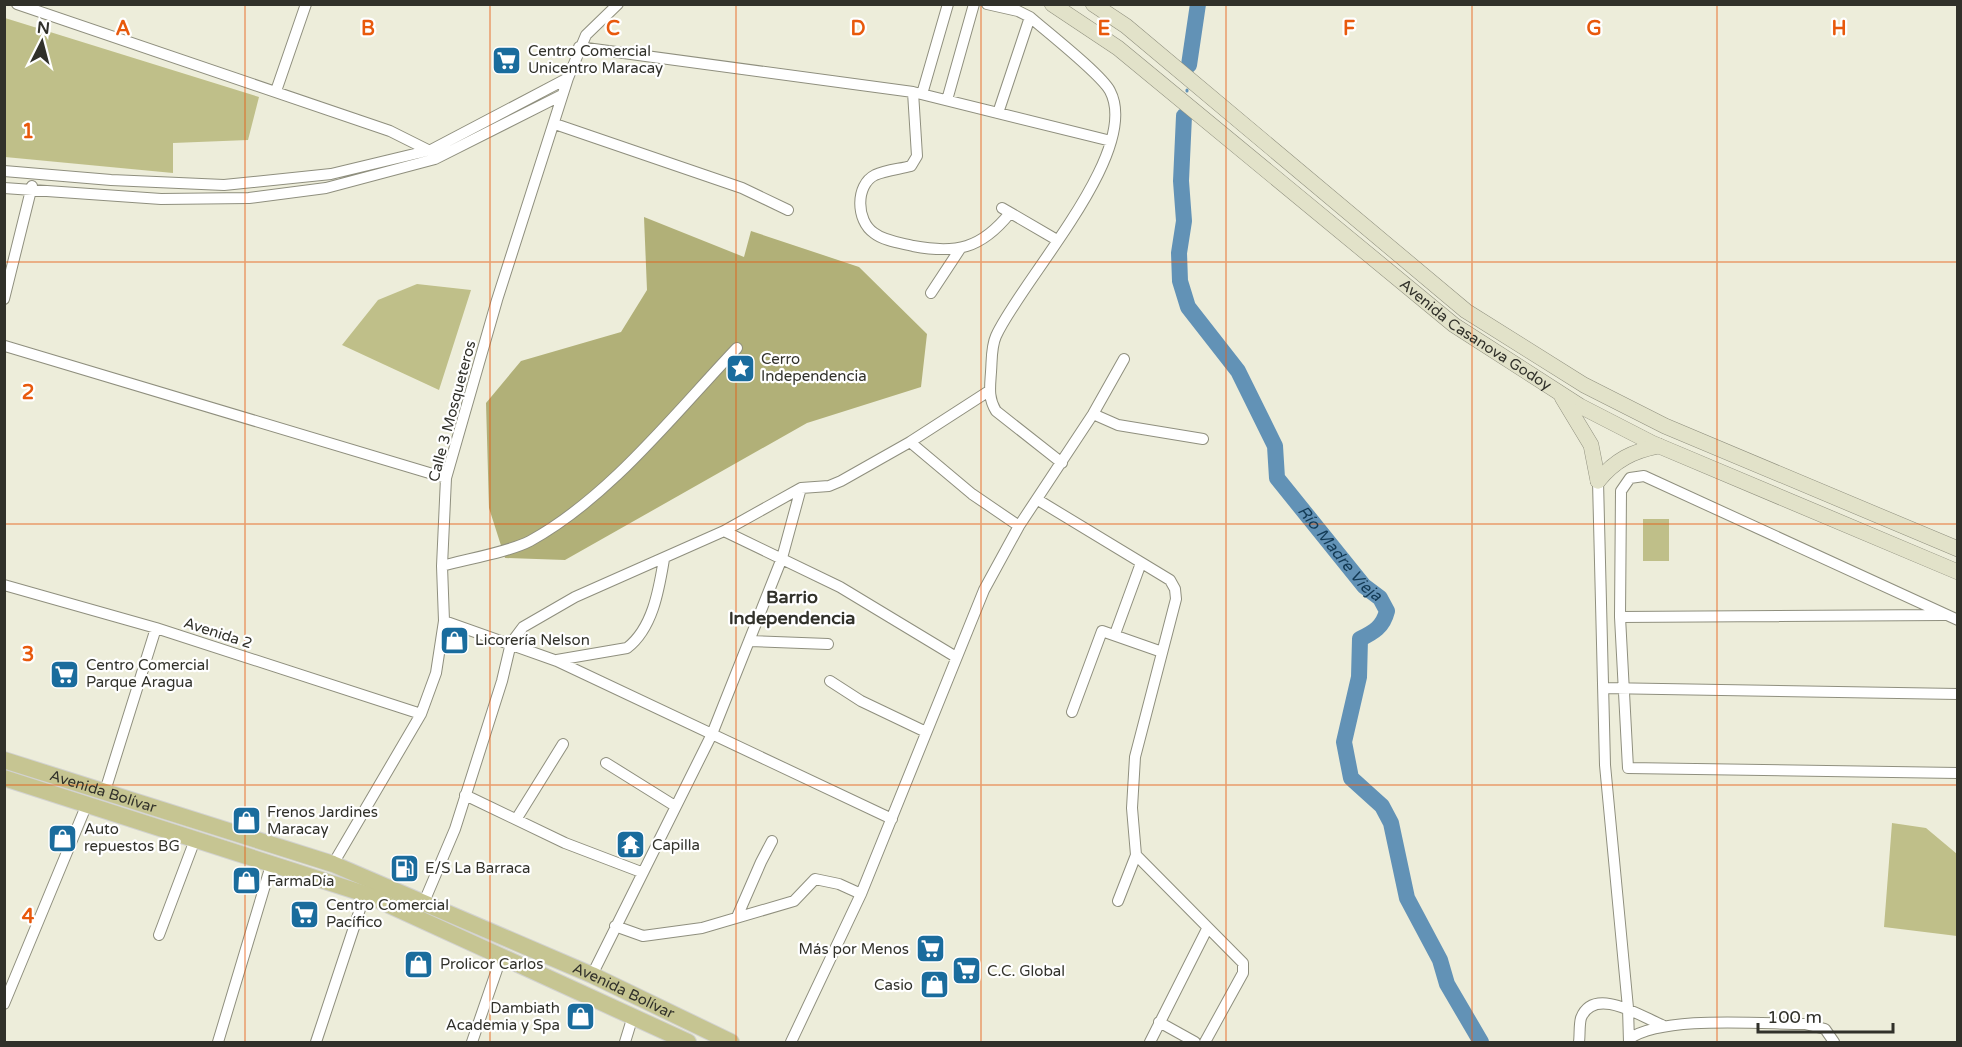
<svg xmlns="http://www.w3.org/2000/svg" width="1962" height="1047" font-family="'Varela Round',sans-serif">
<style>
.green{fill:#bfbf89}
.forest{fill:#b1b078}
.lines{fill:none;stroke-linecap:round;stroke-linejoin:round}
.stream{stroke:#6292b6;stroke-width:3}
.river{stroke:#6292b6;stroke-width:16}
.street-casing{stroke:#8f8f7e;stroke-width:12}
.secondary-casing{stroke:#8f8f7e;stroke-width:16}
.primary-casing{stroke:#d2d2d0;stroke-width:18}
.street{stroke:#fff;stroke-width:10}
.secondary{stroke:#e2e2c9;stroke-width:15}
.primary{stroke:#c6c592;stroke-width:16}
.grid{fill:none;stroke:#e8590c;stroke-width:1.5;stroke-opacity:0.55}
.labels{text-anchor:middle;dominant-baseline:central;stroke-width:4.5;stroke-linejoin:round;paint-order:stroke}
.poi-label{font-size:15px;fill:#31312a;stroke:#fff;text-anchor:start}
.street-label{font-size:15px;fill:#31312a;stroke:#fff}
.water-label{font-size:16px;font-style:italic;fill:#133a54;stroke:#fff}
.quarter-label{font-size:18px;font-weight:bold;fill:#31312a;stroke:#fff}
.grid-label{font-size:20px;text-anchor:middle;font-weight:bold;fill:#e8590c;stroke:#fff;stroke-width:4.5;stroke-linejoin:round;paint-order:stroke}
</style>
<rect width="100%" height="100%" fill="#ededda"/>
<path class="green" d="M5,18L259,97L248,140L173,143V173L5,157Z
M417,284L471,290L439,390L342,345L378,300Z
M1643,519H1669V561H1643Z
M1892,823L1926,828L1957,854V936L1884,927Z"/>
<path class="forest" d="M644,217L744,257L751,231L859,267L927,334L921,387L807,423L565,560L505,558L489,508L486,403L521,361L621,332L647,290Z"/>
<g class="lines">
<path class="stream" d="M1187,91V90"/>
<g class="river">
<path d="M1189,65L1198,4"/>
<path id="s1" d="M1184,116L1181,181L1184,221L1179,253L1180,281L1188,307L1238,371L1275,446L1277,478L1364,586L1380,598L1387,611C1383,627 1374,632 1360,639L1359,677L1344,742L1351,778L1382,806L1391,823L1407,898L1440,960L1447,984L1481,1042"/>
</g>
<defs>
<path id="street" d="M17,4L390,131L432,152
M987,4L1018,11L1030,17C1047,32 1101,74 1110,91C1142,152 1022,279 996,336C991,347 992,360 991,372C990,387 988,398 996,411L1062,463
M579,47L913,92L1111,141
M276,91L306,4
M913,92L917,156L911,166C900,169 886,170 875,175C855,185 856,221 874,233C884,241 901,243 913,246C956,254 981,249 1010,213
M922,94L948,4
M947,100L974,4
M998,113L1030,17
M555,124L742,188L788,210
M4,171L111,180L224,185L331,174L431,150L568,78
M4,188L161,199L249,198L326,188L435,159L562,95
M1002,208L1057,240
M931,293L960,249
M4,299L32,186
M5,346L446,478
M1093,414L1118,425L1203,439
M910,442L972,494L1019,526
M1598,481L1605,765L1628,1008L1629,1042
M1038,500L1170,580L1175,589L1176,599L1135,757L1132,808L1136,855L1118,901
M724,531L840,587L956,657
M442,566C467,559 509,552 530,541C610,497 675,413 737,348
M4,585L156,628L421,714
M1620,617L1944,615
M1958,620L1644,476L1630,478L1621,491L1620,617L1628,768L1958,773
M444,621L557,661L892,819
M1115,634L1141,563
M749,641L828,644
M557,660L627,648C653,628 659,589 664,559
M830,681L861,701L926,732
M1603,688L1958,694
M1072,712L1102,631L1162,652
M606,763L675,806
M105,791L156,628
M465,795L565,843L641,872
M517,818L563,744
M1136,855L1243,963V973L1205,1042
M333,864L421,714L436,673L444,621L442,566L446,478L497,300L568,78L586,35L618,4
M424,902L455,829L502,681L511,643L523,627L575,597L724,531L801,488L829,486L841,481L910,442L989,391
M737,917L761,862L772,841
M615,926L643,936L702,928L794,901L815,879L839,884L861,894
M159,935L196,837
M592,975L712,734L782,558L801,488
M4,1004L87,804
M1159,1022L1195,1042
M1629,1039C1663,1015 1761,1024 1805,1024L1825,1029L1834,1042
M218,1042L272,862
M316,1042L365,894
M472,1042L502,955
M625,1042L633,1016
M791,1042L861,894L984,590L1019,526L1093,414L1124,359
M1150,1042L1207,929
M1579,1042C1580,1035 1579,1025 1581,1018C1594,985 1642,1017 1662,1025"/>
<g id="secondary">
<path id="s2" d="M1052,4L1118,48L1454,325L1580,406L1652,443L1958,572"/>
<path d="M1093,4L1126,26L1466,311L1584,385L1665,426L1958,549"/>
<path d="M1562,397L1591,445L1598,481"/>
<path d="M1598,481C1615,460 1633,451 1659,446"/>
</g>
<g id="primary">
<path id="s3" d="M4,760L333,864L592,975L731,1042"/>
<path d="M4,778L365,894L688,1042"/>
</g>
</defs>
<use href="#street" class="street-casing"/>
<use href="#secondary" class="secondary-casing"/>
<use href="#primary" class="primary-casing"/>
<use href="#street" class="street"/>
<use href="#secondary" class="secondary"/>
<use href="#primary" class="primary"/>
</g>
<path class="grid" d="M245,4V1042M490,4V1042M736,4V1042M981,4V1042M1226,4V1042M1472,4V1042M1717,4V1042M4,262H1958M4,524H1958M4,785H1958"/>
<defs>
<symbol id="supermarket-square" viewBox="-11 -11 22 22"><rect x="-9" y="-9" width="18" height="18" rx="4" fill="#1a6c9d" stroke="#fff"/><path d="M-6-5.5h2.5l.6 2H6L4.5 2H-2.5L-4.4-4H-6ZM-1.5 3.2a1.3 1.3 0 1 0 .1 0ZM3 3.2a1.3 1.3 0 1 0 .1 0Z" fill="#fff"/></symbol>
<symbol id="sight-square" viewBox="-11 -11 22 22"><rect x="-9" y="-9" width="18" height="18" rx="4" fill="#1a6c9d" stroke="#fff"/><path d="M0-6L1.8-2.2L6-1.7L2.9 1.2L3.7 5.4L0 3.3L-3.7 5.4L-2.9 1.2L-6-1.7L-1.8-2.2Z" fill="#fff"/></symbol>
<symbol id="shop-square" viewBox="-11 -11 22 22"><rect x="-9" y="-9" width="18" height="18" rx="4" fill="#1a6c9d" stroke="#fff"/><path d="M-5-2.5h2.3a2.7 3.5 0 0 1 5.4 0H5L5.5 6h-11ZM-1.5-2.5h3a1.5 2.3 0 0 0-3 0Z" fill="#fff"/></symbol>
<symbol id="temple-square" viewBox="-11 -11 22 22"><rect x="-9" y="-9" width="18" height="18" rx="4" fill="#1a6c9d" stroke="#fff"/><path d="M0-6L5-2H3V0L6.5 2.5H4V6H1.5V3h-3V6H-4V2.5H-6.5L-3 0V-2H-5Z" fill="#fff"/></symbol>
<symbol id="fuel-square" viewBox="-11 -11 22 22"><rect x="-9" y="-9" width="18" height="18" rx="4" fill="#1a6c9d" stroke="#fff"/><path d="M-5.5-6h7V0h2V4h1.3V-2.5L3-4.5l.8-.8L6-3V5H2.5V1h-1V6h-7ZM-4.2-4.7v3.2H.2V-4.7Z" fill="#fff"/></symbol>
</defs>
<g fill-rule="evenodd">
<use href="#supermarket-square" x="490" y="44" width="33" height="33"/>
<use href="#sight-square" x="724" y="352" width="33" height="33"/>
<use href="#shop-square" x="438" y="624" width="33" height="33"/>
<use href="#supermarket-square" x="48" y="658" width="33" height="33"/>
<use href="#shop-square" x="230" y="804" width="33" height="33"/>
<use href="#shop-square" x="46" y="822" width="33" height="33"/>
<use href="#temple-square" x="614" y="828" width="33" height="33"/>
<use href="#fuel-square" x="388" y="852" width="33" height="33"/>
<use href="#shop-square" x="230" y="864" width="33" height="33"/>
<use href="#supermarket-square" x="288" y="898" width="33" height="33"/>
<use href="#supermarket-square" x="914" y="932" width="33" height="33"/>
<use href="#shop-square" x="402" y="948" width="33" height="33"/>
<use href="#supermarket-square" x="950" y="954" width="33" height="33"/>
<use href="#shop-square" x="918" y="968" width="33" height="33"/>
<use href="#shop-square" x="564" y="1000" width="33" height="33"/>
</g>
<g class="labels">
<g class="poi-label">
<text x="528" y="51">Centro Comercial<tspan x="528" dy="17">Unicentro Maracay</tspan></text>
<text x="761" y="359">Cerro<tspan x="761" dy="17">Independencia</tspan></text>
<text x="475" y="640">Licorería Nelson</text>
<text x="86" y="665">Centro Comercial<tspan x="86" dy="17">Parque Aragua</tspan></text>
<text x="267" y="812">Frenos Jardines<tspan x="267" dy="17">Maracay</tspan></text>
<text x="84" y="829">Auto<tspan x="84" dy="17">repuestos BG</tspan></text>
<text x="652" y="845">Capilla</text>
<text x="425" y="868">E/S La Barraca</text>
<text x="267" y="881">FarmaDía</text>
<text x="326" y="905">Centro Comercial<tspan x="326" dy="17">Pacífico</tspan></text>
<text x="909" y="949" text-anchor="end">Más por Menos</text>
<text x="440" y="964">Prolicor Carlos</text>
<text x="987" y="971">C.C. Global</text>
<text x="913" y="985" text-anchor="end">Casio</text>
<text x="560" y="1008" text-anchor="end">Dambiath<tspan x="560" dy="17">Academia y Spa</tspan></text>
</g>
<g class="street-label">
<text stroke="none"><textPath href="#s2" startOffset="538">Avenida Casanova Godoy</textPath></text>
<text transform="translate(452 411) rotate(-75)">Calle 3 Mosqueteros</text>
<text transform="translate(218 633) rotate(18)">Avenida 2</text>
<text stroke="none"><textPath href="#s3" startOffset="104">Avenida Bolívar</textPath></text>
<text stroke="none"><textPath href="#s3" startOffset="662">Avenida Bolívar</textPath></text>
</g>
<g class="water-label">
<text stroke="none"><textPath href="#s1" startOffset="488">Río Madre Vieja</textPath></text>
</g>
<g class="quarter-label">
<text x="792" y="597">Barrio<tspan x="792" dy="21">Independencia</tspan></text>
</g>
</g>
<g class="grid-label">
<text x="123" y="35">A</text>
<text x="368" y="35">B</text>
<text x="613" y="35">C</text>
<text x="858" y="35">D</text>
<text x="1104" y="35">E</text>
<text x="1349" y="35">F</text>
<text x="1594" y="35">G</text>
<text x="1839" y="35">H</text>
<text x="28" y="138">1</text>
<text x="28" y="399">2</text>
<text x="28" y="661">3</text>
<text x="28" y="923">4</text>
</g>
<rect width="1962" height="1047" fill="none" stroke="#31312a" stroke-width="12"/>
<g transform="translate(42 42) rotate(6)" stroke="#ffffff" stroke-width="4.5" paint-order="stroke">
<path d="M0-4.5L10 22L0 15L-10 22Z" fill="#31312a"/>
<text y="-9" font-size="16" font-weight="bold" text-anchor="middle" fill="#31312a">N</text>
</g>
<path d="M1758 1023v9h135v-9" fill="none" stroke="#31312a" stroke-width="3"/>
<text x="1767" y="1023" font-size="18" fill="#31312a" stroke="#ffffff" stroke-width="4.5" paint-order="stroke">100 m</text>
</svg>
